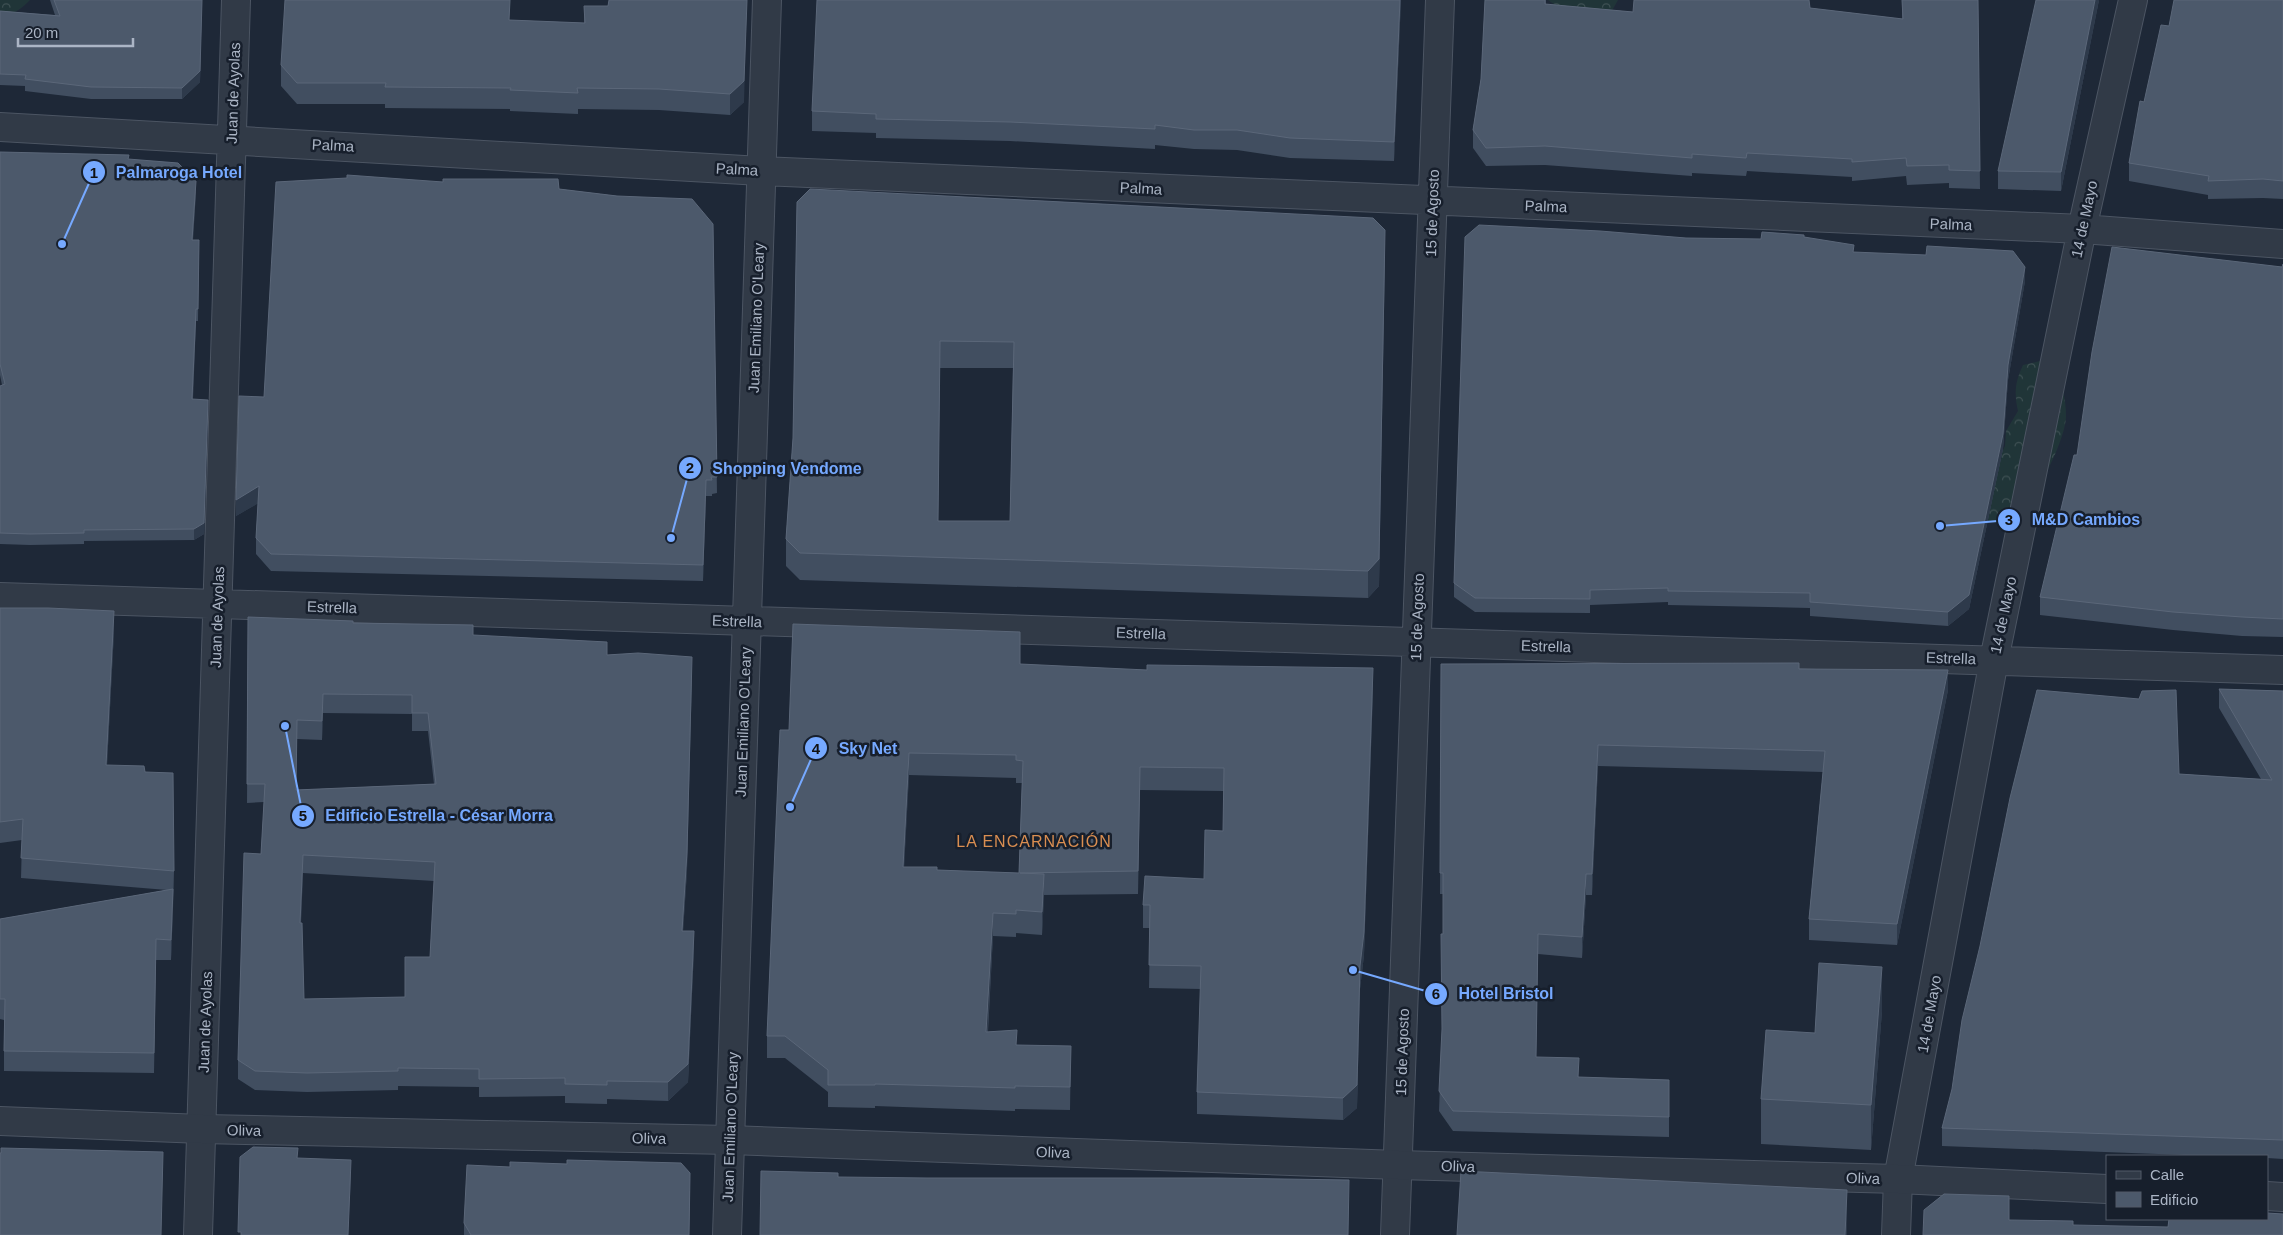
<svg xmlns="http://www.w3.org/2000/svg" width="2283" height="1235" font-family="Helvetica,sans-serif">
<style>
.forest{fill:url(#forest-crowns)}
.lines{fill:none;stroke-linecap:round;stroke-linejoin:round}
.minor-casing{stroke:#4c5563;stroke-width:30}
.tertiary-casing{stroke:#4c5563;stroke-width:30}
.minor{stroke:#313a47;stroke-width:28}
.tertiary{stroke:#313a47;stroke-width:28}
.wall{fill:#414e60;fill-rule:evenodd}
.shaded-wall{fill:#2e3a4b}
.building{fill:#4c596b;stroke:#5b6779;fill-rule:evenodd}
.labels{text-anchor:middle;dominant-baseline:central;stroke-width:5;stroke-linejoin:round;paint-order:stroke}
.street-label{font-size:15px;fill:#abb5c5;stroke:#171f2c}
.neighbourhood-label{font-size:16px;letter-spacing:1px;fill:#da8e51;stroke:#171f2c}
.leader{fill:none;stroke:#76a9ff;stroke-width:2}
.callout-dot{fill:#76a9ff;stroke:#171f2c;stroke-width:2}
.mark-label{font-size:15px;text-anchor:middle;font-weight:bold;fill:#111}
.callout-label{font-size:16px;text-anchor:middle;font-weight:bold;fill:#76a9ff;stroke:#171f2c;stroke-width:5;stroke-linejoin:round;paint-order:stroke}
</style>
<defs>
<pattern id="forest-crowns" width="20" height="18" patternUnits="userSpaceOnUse" patternTransform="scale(1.25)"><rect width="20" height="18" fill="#203538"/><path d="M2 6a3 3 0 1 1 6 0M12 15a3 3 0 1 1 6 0" fill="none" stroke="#3e5053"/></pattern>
</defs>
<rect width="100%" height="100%" fill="#1e2837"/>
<path class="forest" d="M0,0H30C22,8 12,17 0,15Z
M1548,0H1618L1610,14L1561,9Z
M2040,361L2054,368C2062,383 2066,399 2066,417C2065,441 2035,501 2016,516C2012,519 2006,521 2002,524L1987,521L1983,490L2005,446L2006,431L2018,411C2014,393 2015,382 2023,365Z"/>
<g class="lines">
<defs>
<path id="minor" d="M0,127L761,171L2082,229L2283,244
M0,597L2283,670
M198,1235L236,0
M727,1235L767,0
M1395,1235L1440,0
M1896,1235L1898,1179L1994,660L2082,229L2133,0"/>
<path id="tertiary" d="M0,1121L202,1129L730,1140L1398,1165L1898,1179L2107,1189
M2267,1196L2283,1197"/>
</defs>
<use href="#minor" class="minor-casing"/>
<use href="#tertiary" class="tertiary-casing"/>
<use href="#minor" class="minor"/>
<use href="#tertiary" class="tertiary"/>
</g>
<path class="wall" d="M50,0H202L200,82L182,99H91L25,91V86L0,85V11L55,15Z
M1401,0L1394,161L1290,158L1237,150L1194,149L1155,145V149L1010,141L876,138V133L812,131V111Z
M1485,0H1546V4L1633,12L1810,8L1902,19V0H1978L1980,189L1949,188V183L1907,185L1906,176L1852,181V177L1747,171L1746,176L1692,173V176L1545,165L1486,166L1473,148V130L1481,79Z
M2099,0L2061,191L1998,189V171Z
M2283,0V199L2263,198L2208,199V195L2129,181V163L2144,102L2169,26Z
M584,6L744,102L730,115L659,110L578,109V114L510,111V109L385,108V104H297L281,86V65L510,20L584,23Z
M0,152L129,159L196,192L193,240L199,251L198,321H196L193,399L208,411L204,534L194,540L84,541V544L30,545L0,544V386L2,385L0,375Z
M443,182L559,189L617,196L713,224L717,493L712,494V496H706L703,581L271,571L256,554V538L258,503L236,516L264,397Z
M797,202L1385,257L1379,586L1368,598L800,580L786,566V539L793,438ZM940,368H1013L1010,521H938Z
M1804,237L1854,252L2025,281L2008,380L2003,449L1969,609L1948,626L1810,616V608L1668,605V602L1590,605V613L1475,612L1454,597V583L1686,238L1761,239Z
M2283,264V637L2242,636L2173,630L2040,615V597L2282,267Z
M0,608L114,632L107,765L145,772L174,871L173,909L171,960H156L154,1073L4,1071V1020L0,1019V919L167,890L21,878L22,840L0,843Z
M248,617L473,635L607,655L692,675L687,871L683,931L694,950L688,1082L668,1101L607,1099V1104L565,1103V1096L479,1097V1087L398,1086V1090L307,1092L255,1090L238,1079V1060L261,854L264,802L247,803ZM323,713L412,714V731H428L434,784L296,790L297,739L322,740ZM303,873L434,881L430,957L405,997L304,999L301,923Z
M1020,664L1373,690L1364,955L1360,989L1357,1108L1343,1120L1197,1114V1092L1201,989L1149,988L1150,928H1143V905L1204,879L1223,831L1224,791L1140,790L1138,894L1044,895L1042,935L1016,933V937L993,936L988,1032L1017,1045L1071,1046L1070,1110L1015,1109V1111L875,1106V1108L828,1107V1092L785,1058H767V1036L789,730ZM909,775L1016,778V783H1022L1019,873L937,870L904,867Z
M1441,664L1799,669L1948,690L1897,945L1809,940V919L1823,772L1598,766L1592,895H1586L1582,958L1538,954L1536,1057L1579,1077L1669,1080V1137L1453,1131L1439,1111L1442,1032L1443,934V894H1440Z
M2219,689L2283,691V1159L2267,1158V1156H2211L1942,1146V1128L2139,699L2179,774L2261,779L2219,708Z
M1882,1011L1871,1150L1761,1144V1099Z
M690,1191L689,1235H464V1223Z"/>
<path class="shaded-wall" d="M202,0L200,82L182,99V88Z
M747,0L744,102L730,115V94Z
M1400,0H1401L1394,161V142Z
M2095,0H2099L2061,191V172Z
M196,181V192L192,251V240Z
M1385,230L1379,586L1368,598V571Z
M2025,267V281L2008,380L2003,449L1969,609L1948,626V612L2008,365Z
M196,309V321L192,411V399Z
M208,411L204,534L194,540V529Z
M706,480V496L703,581V565Z
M259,486V503L236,516V500Z
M114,611V632L106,785V765Z
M692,657L687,871L682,949V931Z
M1373,668V690L1364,955L1360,989L1357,1108L1343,1120V1098L1360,966Z
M1948,670V690L1897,945V924Z
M323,694V713L322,740V721Z
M1598,745V766L1592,895V874Z
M909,753V775L903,890V867Z
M303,855V873L300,941V923Z
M1044,874V897L1042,935V912Z
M1586,874V895L1582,958V937Z
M173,889V909L171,960V940Z
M993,913V936L986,1055V1032Z
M694,931V950L688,1082L668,1101V1082Z
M1882,967V1011L1871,1150V1105Z
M351,1160V1178L348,1235Z
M1847,1190V1235H1845Z"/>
<path class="building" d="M54,0H202L200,71L182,88L91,87L25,79L26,75L0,74V11L60,16Z
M285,0H510L509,20L585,23L584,6H608L609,0H747L744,81L730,94L659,89L577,88L578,93L510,90L511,88L385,87L386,83H297L281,65Z
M817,0H1400L1394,142L1290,138L1237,130H1194L1155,125V129L1010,122L876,119V114L812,111Z
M1485,0H1545V4L1633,12L1634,0H1809L1810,8L1903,19L1902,0H1978L1980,171L1949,170V165L1907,166L1906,158L1852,162V159L1747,153L1746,158L1692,154V158L1545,146L1486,148L1473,130L1481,79Z
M2036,0H2095L2061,172L1998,171Z
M2174,0H2283V181L2263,179L2208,181L2209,176L2129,163L2140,101L2144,102L2161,25L2169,26Z
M0,152L129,155L128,159L178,163L196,181L192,240H199L198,309H196L192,399L208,400L204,523L194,529L84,530V533L30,534L0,533V386L5,384L0,364Z
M347,175L443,182V179H558L559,189L617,196L692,199L713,224L717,477H711L712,480H706L703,565L271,554L256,538L259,486L236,500L239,396L264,397L276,182L347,178Z
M810,189L1373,218L1385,230L1379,559L1368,571L800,553L786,539L793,438L797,202ZM940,341L1014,342L1010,521H938Z
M1479,225L1600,231L1686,238L1761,239L1762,232L1804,235V237L1854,245L1853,252L1926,255L1927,246L2013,251L2025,267L2008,365L2003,434L1969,595L1948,612L1810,602V593L1668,591V588L1590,590V599L1475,598L1454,583L1465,237Z
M2112,247L2282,267L2283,264V619L2242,617L2173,612L2040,597L2074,455H2077L2092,352Z
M0,608H48L114,611L106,765L144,766L145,772L173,773L174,871L21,858L23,819L0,822Z
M248,617L353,621V623L473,625V635L607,642V655L638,653L692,657L687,852L682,931H694L688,1064L668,1082L607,1081V1085L565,1084V1078L479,1079V1069L398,1068V1071L307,1073L255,1071L238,1060L244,853L261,854L265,784H247ZM323,694L412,695V713H428L436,784L296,790L297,720L322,721ZM303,855L435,862L430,957H405V997L304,999L302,923H300Z
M793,624L1020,632V664L1147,670V665L1373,668L1364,932L1360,966L1357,1085L1343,1098L1197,1092L1201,966L1149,965L1150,905H1143L1145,876L1204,879L1205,830L1223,831L1224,768L1140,767L1138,871L1020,873L1044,874L1042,912L1016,910V914L993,913L986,1032L1017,1030L1016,1045L1071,1046L1070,1087L1015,1086V1088L875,1084V1085H828V1070L785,1036H767L780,730H789ZM909,753L1016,755V760L1023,761L1019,873L937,870V867H903Z
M1799,663V669L1948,670L1897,924L1809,919L1825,751L1598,745L1592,874H1586L1582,937L1538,934L1536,1057L1579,1058L1578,1077L1669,1080V1117L1453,1111L1439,1091L1442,1029L1441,934H1443V873H1440L1441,664Z
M2219,689L2283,691V1140L1942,1128L1952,1089L1962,1020L1980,946L2010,798L2037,690L2139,699L2142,691L2176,690L2179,774L2272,780Z
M173,889L171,940L156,939L154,1053L4,1051L5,999H0V919Z
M1819,963L1882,967L1871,1105L1761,1099L1766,1030L1815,1033Z
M253,1147L298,1148L297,1158L351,1160L348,1235H241V1232H238L240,1157Z
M1,1148L163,1152L161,1235H0V1153H1Z
M567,1160L681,1163L690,1173L689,1235H471L464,1223L467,1165L510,1167V1162L567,1164Z
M761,1171L838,1173V1177L927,1178H1217L1349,1180L1348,1235H760Z
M1461,1171L1847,1190L1845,1235H1457Z
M1944,1194L2009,1196V1220L2073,1221V1225L2168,1227L2169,1219H2267V1213L2283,1214V1235H1923L1924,1210Z"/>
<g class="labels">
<g class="street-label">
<text transform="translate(233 93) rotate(-88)">Juan de Ayolas</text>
<text transform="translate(333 145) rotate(3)">Palma</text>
<text transform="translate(737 169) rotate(3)">Palma</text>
<text transform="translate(1141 188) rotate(3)">Palma</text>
<text transform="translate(1546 206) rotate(2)">Palma</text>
<text transform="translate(1432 213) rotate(-88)">15 de Agosto</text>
<text transform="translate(2084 219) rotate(-78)">14 de Mayo</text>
<text transform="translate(1951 224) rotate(2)">Palma</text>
<text transform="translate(756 318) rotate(-88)">Juan Emiliano O'Leary</text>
<text transform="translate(332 607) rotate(2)">Estrella</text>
<text transform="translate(2003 615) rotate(-78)">14 de Mayo</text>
<text transform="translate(217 617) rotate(-88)">Juan de Ayolas</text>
<text transform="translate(1417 617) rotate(-88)">15 de Agosto</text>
<text transform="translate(737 621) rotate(2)">Estrella</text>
<text transform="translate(1141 633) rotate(2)">Estrella</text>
<text transform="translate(1546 646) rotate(2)">Estrella</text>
<text transform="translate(1951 658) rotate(2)">Estrella</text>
<text transform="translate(743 722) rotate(-88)">Juan Emiliano O'Leary</text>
<text transform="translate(1929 1014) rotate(-80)">14 de Mayo</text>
<text transform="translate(205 1022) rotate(-88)">Juan de Ayolas</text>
<text transform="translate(1402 1052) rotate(-88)">15 de Agosto</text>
<text transform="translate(730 1127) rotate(-88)">Juan Emiliano O'Leary</text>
<text transform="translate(244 1130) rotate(1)">Oliva</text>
<text transform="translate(649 1138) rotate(1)">Oliva</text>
<text transform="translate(1053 1152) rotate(2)">Oliva</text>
<text transform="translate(1458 1166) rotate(2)">Oliva</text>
<text transform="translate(1863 1178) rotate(2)">Oliva</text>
</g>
<g class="neighbourhood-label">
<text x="1034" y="841">LA ENCARNACIÓN</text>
</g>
</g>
<path class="leader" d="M62 244L94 172M671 538L690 468M1940 526L2009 520M790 807L816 748M285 726L303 816M1353 970L1436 994"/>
<g class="callout-dot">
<circle cx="62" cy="244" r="5"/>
<circle cx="671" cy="538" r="5"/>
<circle cx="1940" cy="526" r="5"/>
<circle cx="790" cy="807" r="5"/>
<circle cx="285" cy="726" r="5"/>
<circle cx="1353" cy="970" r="5"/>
<circle cx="94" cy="172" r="12"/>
<circle cx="690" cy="468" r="12"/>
<circle cx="2009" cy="520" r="12"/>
<circle cx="816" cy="748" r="12"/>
<circle cx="303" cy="816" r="12"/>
<circle cx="1436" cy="994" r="12"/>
</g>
<g class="mark-label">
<text x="94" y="178">1</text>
<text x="690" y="473">2</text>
<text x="2009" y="525">3</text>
<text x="816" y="754">4</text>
<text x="303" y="821">5</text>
<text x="1436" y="999">6</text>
</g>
<g class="callout-label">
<text x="179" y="178">Palmaroga Hotel</text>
<text x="787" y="474">Shopping Vendome</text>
<text x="2086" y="525">M&amp;D Cambios</text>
<text x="868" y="754">Sky Net</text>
<text x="439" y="821">Edificio Estrella - César Morra</text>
<text x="1506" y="999">Hotel Bristol</text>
</g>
<rect x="2106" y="1155" width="162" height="65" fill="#171f2c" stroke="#525b69"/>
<rect x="2116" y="1171" width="25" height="8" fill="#313a47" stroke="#525b69"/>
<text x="2150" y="1180" font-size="15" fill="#abb5c5">Calle</text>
<rect x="2116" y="1192" width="25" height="15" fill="#4c596b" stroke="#525b69"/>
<text x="2150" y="1205" font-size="15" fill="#abb5c5">Edificio</text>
<path d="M18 38v8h115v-8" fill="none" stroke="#abb5c5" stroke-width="2.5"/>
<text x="25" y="38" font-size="15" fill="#abb5c5" stroke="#171f2c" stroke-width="4" paint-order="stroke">20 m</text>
</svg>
